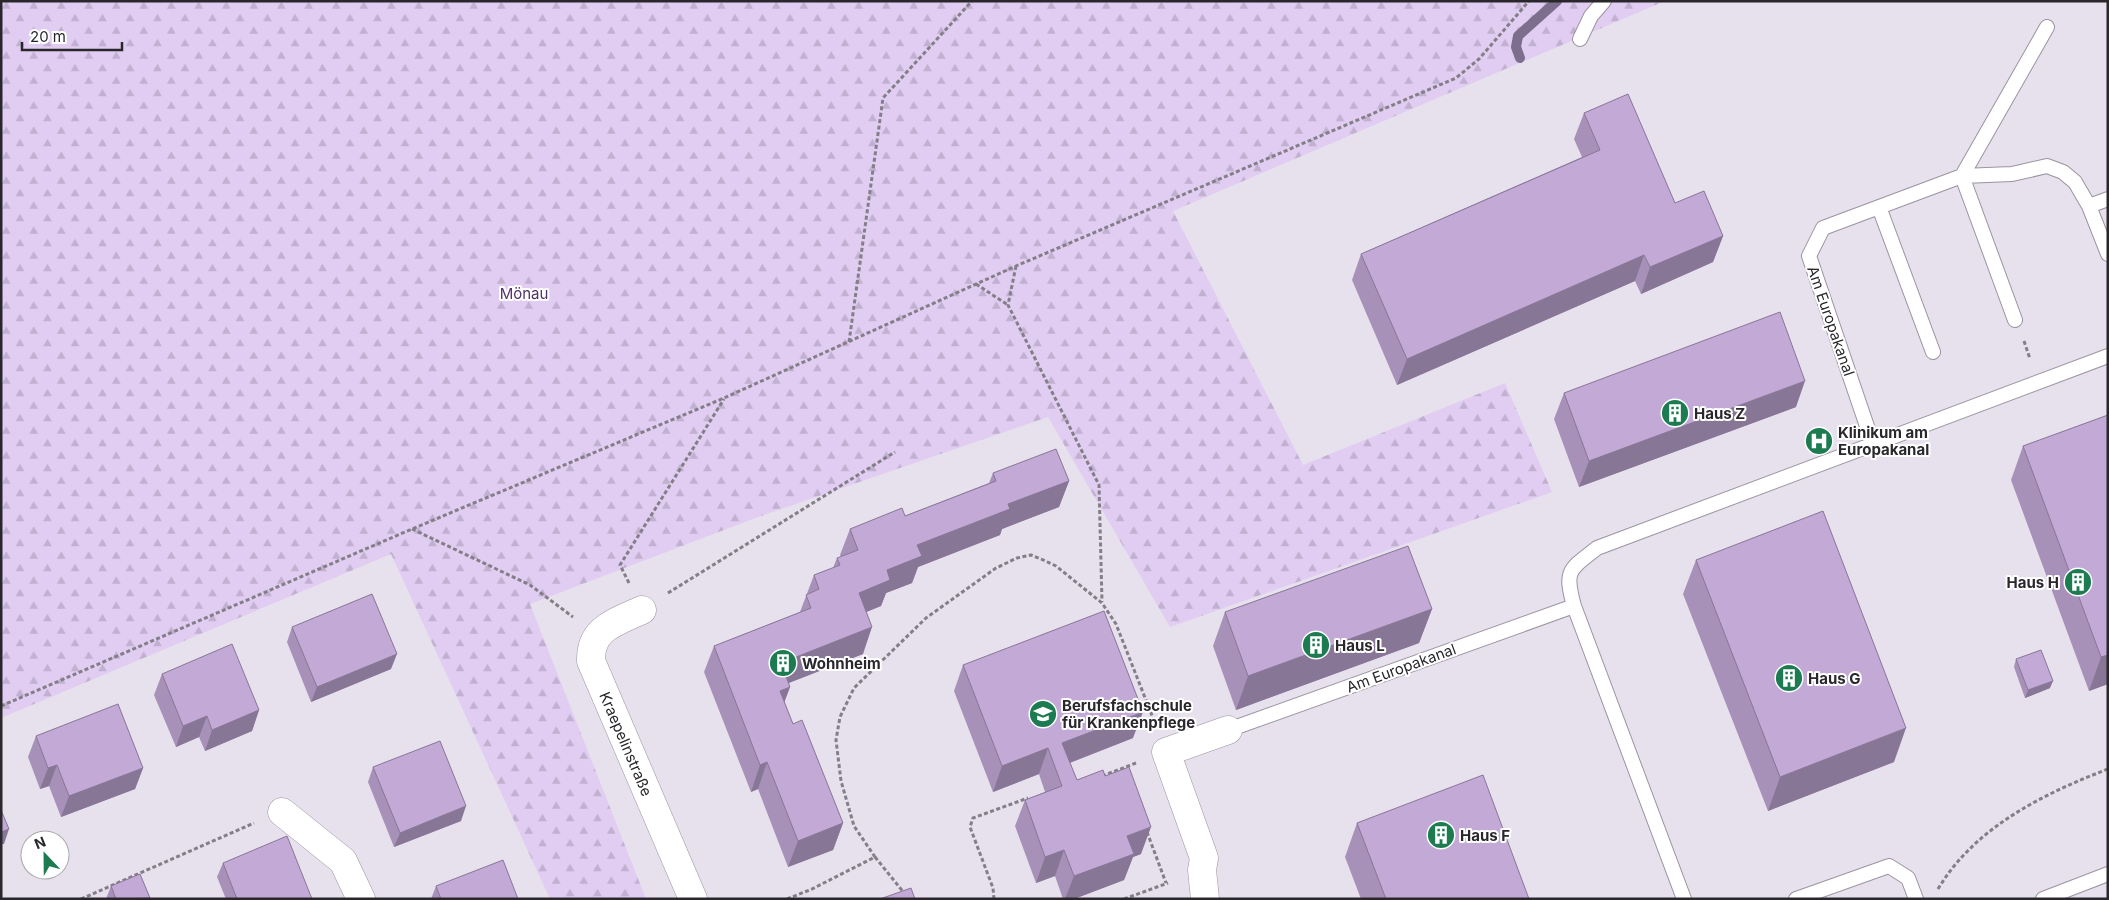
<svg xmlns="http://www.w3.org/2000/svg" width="2109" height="900" font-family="Inter,sans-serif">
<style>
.forest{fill:url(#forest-firs)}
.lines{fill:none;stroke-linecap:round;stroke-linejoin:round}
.stream{stroke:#7e6e8d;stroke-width:10}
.service-casing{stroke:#9b94a0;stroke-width:16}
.minor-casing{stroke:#9b94a0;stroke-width:29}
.path{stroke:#837e87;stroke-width:3;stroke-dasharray:4 2.5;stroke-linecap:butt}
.service{stroke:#fff;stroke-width:14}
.minor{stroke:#fff;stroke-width:28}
.wall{fill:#a791b8}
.shaded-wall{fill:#887696}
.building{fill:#c2a9d6;stroke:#887696}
.labels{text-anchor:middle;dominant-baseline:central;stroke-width:4;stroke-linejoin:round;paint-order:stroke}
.park-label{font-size:15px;fill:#503068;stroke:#fff}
.street-label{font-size:15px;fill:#29272c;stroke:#fff}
.poi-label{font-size:15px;font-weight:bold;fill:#29272c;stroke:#fff;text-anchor:start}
</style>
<defs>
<pattern id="forest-firs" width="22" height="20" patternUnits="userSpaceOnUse" patternTransform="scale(1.25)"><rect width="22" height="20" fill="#e1cdf2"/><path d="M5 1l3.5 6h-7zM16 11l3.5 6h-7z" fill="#c1b0d0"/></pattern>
</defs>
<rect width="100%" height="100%" fill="#e7e0ed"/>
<path class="forest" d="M1,1H1665L1173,211L1303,465L1505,383L1552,492L1170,627L1048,417L758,517L530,604L646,899H550L391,554L1,718Z"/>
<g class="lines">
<path class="stream" d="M1520,58L1516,47L1518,36L1557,1"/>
<defs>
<path id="service" d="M1580,39L1591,16L1604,1
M2089,206L2108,199
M1879,207L1933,352
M2015,320L1962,176L2047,27
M1873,444L1809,256L1823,228L1962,176L2012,174L2047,166L2063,172L2075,182L2089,206L2108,254
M1228,730L1574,606
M1684,899L1574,606C1564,570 1569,570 1597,548L2108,356
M1796,899L1889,866L1908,878L1916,899
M2043,899L2108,874"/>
<path id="minor" d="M642,610C616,622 590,628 591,661L693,899
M282,812L343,861L361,899
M1205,899L1202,870L1204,858L1166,752L1228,730"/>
</defs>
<use href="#service" class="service-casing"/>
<use href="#minor" class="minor-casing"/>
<path class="path" d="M1016,266L1008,305L1099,485L1102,602
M976,284L1008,305
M2024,341L2030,359
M849,342L883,98L972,1
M412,529L530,585L573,617
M629,583L620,565L724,399
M668,593L895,452
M1,706L412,529L724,398L1016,266L1456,78L1479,59L1529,1
M1102,776L1136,763
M1147,832L1166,883
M875,857L909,899
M1938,889C1975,827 2043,794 2108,769
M81,899L254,823
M787,899L812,889L875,857L854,826L841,781L836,740L840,717L854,688L926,618L996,568L1017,558L1031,555L1041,559L1056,566L1102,603L1116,624L1155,723
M994,899L993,888L970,827L973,818L1028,798
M1124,899L1168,883"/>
<use href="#service" class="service"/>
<use href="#minor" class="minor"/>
</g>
<path class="wall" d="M1584,113L1675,203L1723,236L1713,262L1641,294L1635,281L1397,385L1352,280L1361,254L1582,157L1574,139Z
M1564,393L1796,407L1579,487L1554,419Z
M2108,415V684L2089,691L2011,480L2023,446Z
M993,473L1069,481L1059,507L1002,529L1000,535L918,567L912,583L886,593L881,606L866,612L863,654L788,683L790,687L784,702L793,724L843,823L833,850L788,867L758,789L751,792L704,672L714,646L800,612L814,575L833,568L837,558L841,557L840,555L850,529L905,516L989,483Z
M1696,560L1894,762L1768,811L1683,594Z
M1432,609L1419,643L1236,710L1213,646L1225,612Z
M292,627L391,669L311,702L287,642Z
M2016,659L2050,688L2025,698L2014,667Z
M963,665L1133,738L1070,763L1077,780L1105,776L1141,854L1133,857L1124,880L1074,899H1063L1055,876L1036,883L1015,826L1025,800L1045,792L1039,774L993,792L954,691Z
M162,674L259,710L252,731L205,751L199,737L176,747L154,695Z
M36,736L143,768L135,789L61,817L49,786L40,789L28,757Z
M373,767L461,821L394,847L368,782Z
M1357,823L1529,899H1361L1345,857Z
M223,863L312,899H226L217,877Z
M111,886L150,898L106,899Z
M436,886L518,899H431Z"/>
<path class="shaded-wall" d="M1723,236L1713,262L1641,294L1650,267Z
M1644,255L1635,281L1397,385L1407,359Z
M1805,381L1796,407L1579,487L1589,461Z
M1069,481L1059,507L1002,529L1000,535L918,567L912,583L886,593L881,606L849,619L859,593L917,545L1008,504Z
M1432,609L1419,643L1236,710L1248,676Z
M872,627L863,654L771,690L781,663Z
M397,654L391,669L311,702L317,687Z
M2108,655V684L2089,691L2101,657Z
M2053,681L2050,688L2025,698L2028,690Z
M790,687L780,714V691Z
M259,710L252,731L205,751L212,730Z
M1143,712L1133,738L1056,768L1062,743Z
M207,716L199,737L176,747L183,726Z
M1906,728L1894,762L1768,811L1780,777Z
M1048,748L1039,774L993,792L1002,766Z
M767,762L758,789L751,792L760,765Z
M57,765L49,786L40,789L48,768Z
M143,768L135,789L61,817L69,796Z
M466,806L461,821L394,847L400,833Z
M843,823L833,850L788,867L798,841Z
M1151,827L1141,854L1133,857L1124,880L1074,899H1065L1074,876L1127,836Z
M9,829L4,844H1V832Z
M1064,850L1055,876L1036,883L1045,857Z"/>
<path class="building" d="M1628,94L1675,203L1704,191L1723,236L1650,267L1644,255L1407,359L1361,254L1600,150L1584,113Z
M1780,312L1805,381L1589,461L1564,393Z
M2108,415V655L2101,657L2023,446Z
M1056,449L1069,481L1008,504L1010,509L917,545L922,556L887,570L890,580L859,593L872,627L781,663L790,687L780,691L793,724L802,720L843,823L798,841L767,762L760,765L714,646L811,608L806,595L819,589L814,575L840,565L837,558L858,550L850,529L902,508L905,516L996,481L993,473Z
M1823,511L1906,728L1780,777L1696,560Z
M1408,546L1432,609L1248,676L1225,612Z
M372,594L397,654L317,687L292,627Z
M1104,611L1143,712L1062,743L1077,780L1103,770L1105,776L1129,767L1151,827L1127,836L1134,854L1074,876L1064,850L1045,857L1025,800L1062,786L1048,748L1002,766L963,665Z
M232,644L259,710L212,730L207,716L183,726L162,674Z
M2041,650L2053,681L2028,690L2016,659Z
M118,704L143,768L69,796L57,765L48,768L36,736Z
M440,741L466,806L400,833L373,767Z
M1483,775L1529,899H1386L1357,823Z
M1,810L9,829L1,832Z
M287,836L312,899H237L223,863Z
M503,860L518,899H441L436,886Z
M140,874L150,898L116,899L111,886Z
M911,888L915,899H880Z"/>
<defs>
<symbol id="building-disc" viewBox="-11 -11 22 22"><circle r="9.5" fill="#1d7b52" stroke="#fff"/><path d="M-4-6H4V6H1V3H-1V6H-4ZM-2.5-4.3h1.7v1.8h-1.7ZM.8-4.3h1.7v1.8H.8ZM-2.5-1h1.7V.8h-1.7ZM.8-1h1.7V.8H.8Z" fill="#fff"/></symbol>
<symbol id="hospital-disc" viewBox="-11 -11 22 22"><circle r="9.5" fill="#1d7b52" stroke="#fff"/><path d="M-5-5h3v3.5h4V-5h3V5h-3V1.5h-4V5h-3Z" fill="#fff"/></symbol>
<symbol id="university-disc" viewBox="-11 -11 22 22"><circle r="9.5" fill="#1d7b52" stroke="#fff"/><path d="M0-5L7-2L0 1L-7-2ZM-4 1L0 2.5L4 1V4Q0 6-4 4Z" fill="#fff"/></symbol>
</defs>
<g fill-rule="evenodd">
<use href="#building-disc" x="1659" y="397" width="32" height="32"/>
<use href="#hospital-disc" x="1803" y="425" width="32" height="32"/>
<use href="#building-disc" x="2062" y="566" width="32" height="32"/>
<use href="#building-disc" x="1300" y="629" width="32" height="32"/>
<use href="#building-disc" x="767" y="647" width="32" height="32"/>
<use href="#building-disc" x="1773" y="662" width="32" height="32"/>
<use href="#university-disc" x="1027" y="698" width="32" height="32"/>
<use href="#building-disc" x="1425" y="819" width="32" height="32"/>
</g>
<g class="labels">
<g class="park-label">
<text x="524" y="293">Mönau</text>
</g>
<g class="street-label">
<text transform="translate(1831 321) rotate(71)">Am Europakanal</text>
<text transform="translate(1401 668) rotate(-20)">Am Europakanal</text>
<text transform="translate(626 744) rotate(67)">Kraepelinstraße</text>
</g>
<g class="poi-label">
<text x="1694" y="413">Haus Z</text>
<text x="1838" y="432">Klinikum am<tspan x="1838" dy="17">Europakanal</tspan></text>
<text x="2059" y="582" text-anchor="end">Haus H</text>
<text x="1335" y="645">Haus L</text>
<text x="802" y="663">Wohnheim</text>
<text x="1808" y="678">Haus G</text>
<text x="1062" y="705">Berufsfachschule<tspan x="1062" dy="17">für Krankenpflege</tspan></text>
<text x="1460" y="835">Haus F</text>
</g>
</g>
<rect width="2109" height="900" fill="none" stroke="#29272c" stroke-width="5"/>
<g transform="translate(45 855) rotate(338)"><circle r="24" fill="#ffffff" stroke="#a9a9ab"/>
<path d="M0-4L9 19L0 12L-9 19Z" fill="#1d7b52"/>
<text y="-8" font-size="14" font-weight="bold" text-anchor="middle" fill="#29272c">N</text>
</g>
<path d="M22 42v8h100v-8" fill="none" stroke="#29272c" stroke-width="2.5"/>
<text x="30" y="42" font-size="15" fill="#29272c" stroke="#ffffff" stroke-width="4" paint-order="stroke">20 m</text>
</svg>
